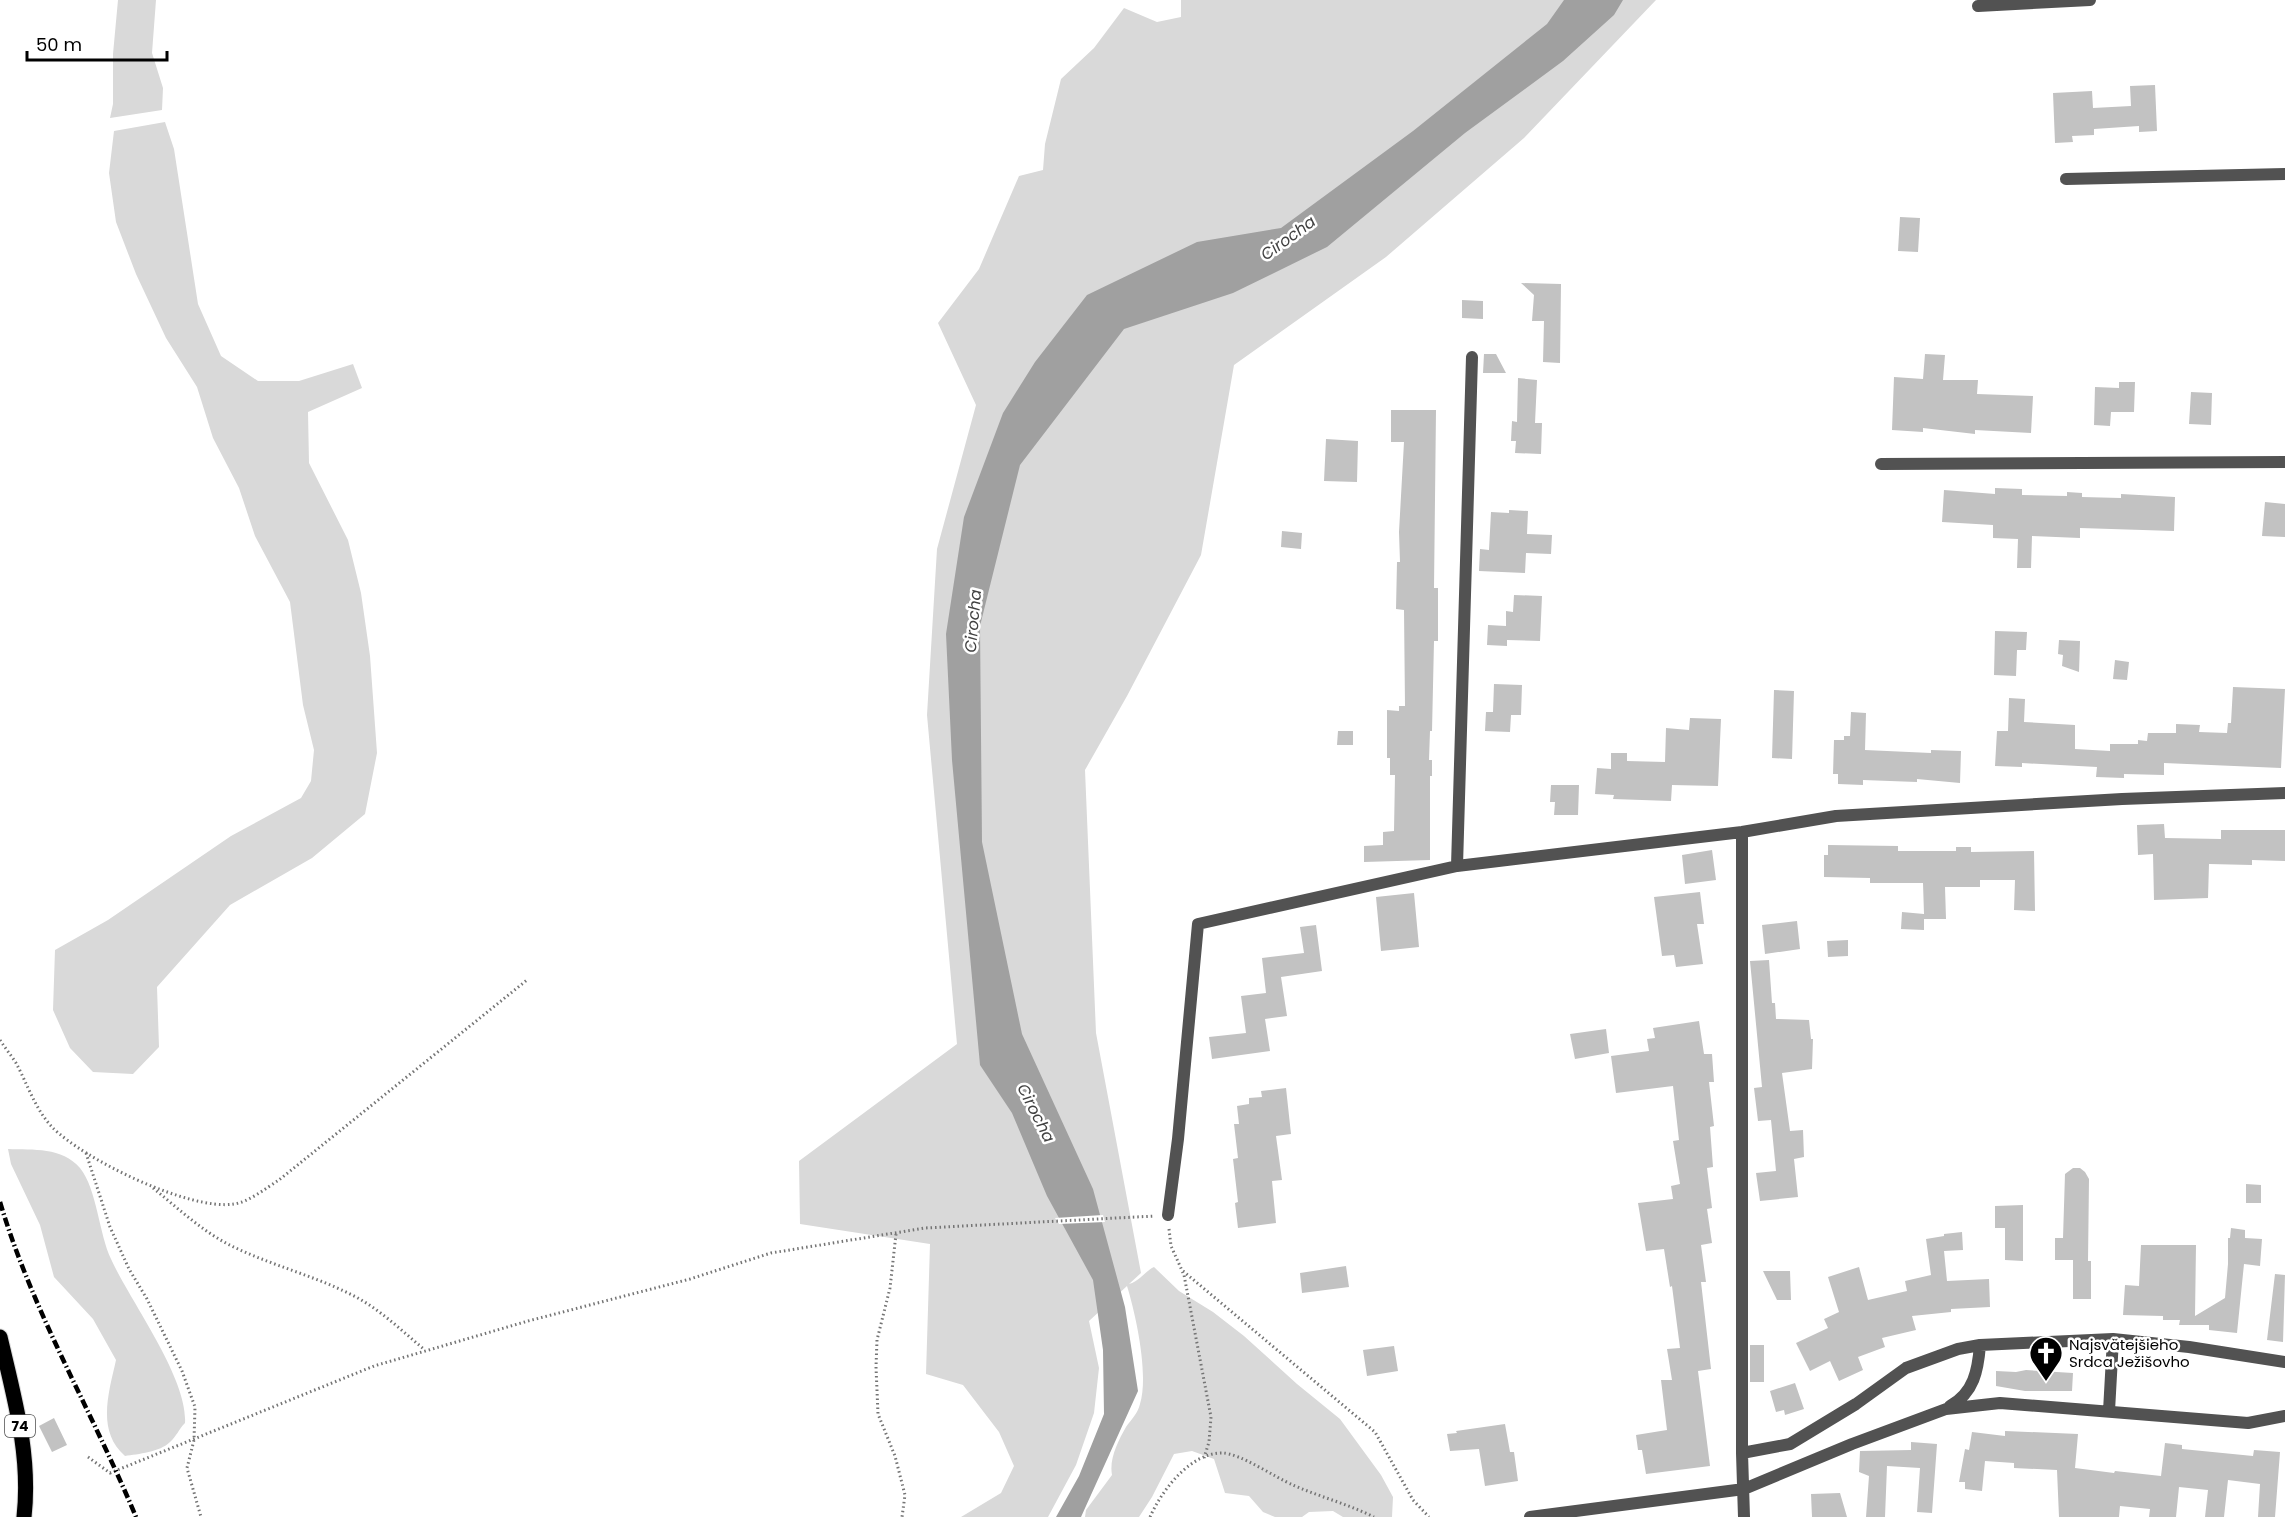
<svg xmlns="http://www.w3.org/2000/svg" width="2285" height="1517" font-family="Poppins,sans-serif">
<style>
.green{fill:#d9d9d9}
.water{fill:#a0a0a0}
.pier{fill:#fff}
.building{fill:#c2c2c2}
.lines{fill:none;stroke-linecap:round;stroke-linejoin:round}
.primary-casing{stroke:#dbdbdb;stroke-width:17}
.path{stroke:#747474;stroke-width:3;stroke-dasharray:1.5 3;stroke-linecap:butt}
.street{stroke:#525252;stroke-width:12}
.primary{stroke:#000;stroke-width:15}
.rail{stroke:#000;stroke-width:4.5;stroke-dasharray:9 3 1.5 3;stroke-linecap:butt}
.labels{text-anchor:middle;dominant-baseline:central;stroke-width:5;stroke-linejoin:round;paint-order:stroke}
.shield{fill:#fff;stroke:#4c4c4c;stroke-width:1.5}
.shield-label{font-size:14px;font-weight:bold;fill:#000}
.poi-label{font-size:15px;fill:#000;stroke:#fff;text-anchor:start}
.water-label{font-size:16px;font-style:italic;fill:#414141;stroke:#fff}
</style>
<rect width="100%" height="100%" fill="#fff"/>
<path class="green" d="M118,0H156L152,53L163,88L162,110L110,118L113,104V54Z
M1181,0H1656L1524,138L1386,257L1234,365L1201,555L1127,696L1085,770L1096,1033L1141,1273L1129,1284C1140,1281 1144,1272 1154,1267L1179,1291L1213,1312L1244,1336L1297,1384L1340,1419L1381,1475L1393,1497L1392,1517H1343L1333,1511L1309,1512L1302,1517H1275L1263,1512L1249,1496L1225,1493L1214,1459L1192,1451L1174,1454L1152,1497L1139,1517H1085L1086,1510L1112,1475C1109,1459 1118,1441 1126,1427C1131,1420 1138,1413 1140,1404C1149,1375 1136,1315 1127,1286L1089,1321L1099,1368L1094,1413L1076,1465L1048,1517H961L1001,1493L1014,1466L999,1432L963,1385L926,1374L930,1244L800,1224L799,1161L957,1044L927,715L937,549L976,405L938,323L979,269L1019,176L1043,170L1045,144L1061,79L1094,48L1124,8L1157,22L1181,17Z
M165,122L174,149L198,304L221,356L258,381H299L353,364L362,388L308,412L309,463L348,540L361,593L370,656L377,753L365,814L312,858L230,905L157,987L159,1047L133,1074L93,1072L70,1048L53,1010L55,950L108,920L231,836L301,798L311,781L314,750L303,705L290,602L255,536L239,488L213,438L197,387L166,338L136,274L116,222L109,173L114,131Z
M8,1149C33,1150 62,1147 80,1168C97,1189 99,1234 111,1259C130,1301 188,1378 185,1423C179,1429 176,1437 170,1442C160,1452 138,1454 125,1456C96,1431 109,1392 116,1360L93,1319L54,1277L40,1225L11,1164Z"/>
<path class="water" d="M1564,0H1623L1614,15L1563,61L1465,133L1327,247L1233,293L1124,329L1020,465L980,626L982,842L1022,1034L1093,1189L1125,1307L1138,1391L1081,1517H1056L1079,1476L1104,1414L1103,1350L1093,1280L1047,1196L1012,1113L980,1065L952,760L946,634L964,517L1003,413L1035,362L1087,295L1197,242L1281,228L1413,131L1547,24Z"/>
<path class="pier" d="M1103,1215L1105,1222L1059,1224L1055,1218Z"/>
<path class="building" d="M2155,85L2157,131L2139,132V126L2094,129V135L2072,136L2073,142L2055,143L2053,93L2092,91L2093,108L2131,106L2130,86Z
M1900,217L1920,218L1918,252L1898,251Z
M1521,283L1561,284L1560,363L1543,362L1544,321H1532L1534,295Z
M1462,300L1483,301V319L1462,318Z
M1484,354H1496L1506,373H1483Z
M1925,354L1945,355L1943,380H1978L1977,394L2033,396L2031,433L1975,430V434L1923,428V432L1892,430L1894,377L1923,379Z
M1518,378L1537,380L1535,423H1542L1541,454L1515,453L1516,441H1511L1512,421L1517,422Z
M2119,382H2135L2134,412H2111L2110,426L2094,425L2095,387L2119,388Z
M2191,392L2212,393L2211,425L2189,424Z
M1391,410H1436L1434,588H1438V641H1434L1432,731H1430L1429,760H1432V776H1430V860L1364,862V846L1383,845V832L1394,831L1395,775H1390V758H1387V710L1399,711V706H1405L1404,610L1396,609L1397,562H1400L1399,532L1404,442H1391Z
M1326,439L1358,441L1357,482L1324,481Z
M1995,488L2022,489V495L2067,496V492L2082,493V497L2121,498V494L2175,497L2174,531L2080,528V538L2032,536L2031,568H2017L2018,539L1993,538V525L1942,522L1944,490L1995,494Z
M2265,502L2285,504V537L2262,536Z
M1509,510L1528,511L1527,534L1552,535L1551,554L1526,553L1525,573L1479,571L1480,549L1489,550L1491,512L1509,513Z
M1282,531L1302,533L1301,549L1281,547Z
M1514,595L1542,596L1540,641L1507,640V646L1487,645L1488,625L1506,626V611L1513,612Z
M1995,631L2027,632L2026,650H2017L2016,676L1994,675Z
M2059,640L2080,641L2079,672L2062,666L2063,655L2058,654Z
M2115,660L2129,662L2127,680L2113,679Z
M1494,684L1522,685L1521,715H1511L1510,732L1485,731L1486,712H1493Z
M2233,687L2285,689L2281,768L2164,763V775L2124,774V778L2096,777L2097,767L2022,763V767L1995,766L1997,731H2008L2009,698L2025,699L2024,722L2075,725V749L2110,751V744H2138V740L2147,741L2148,733H2176V724L2200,725L2199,732L2227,733L2228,723H2231Z
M1774,690L1794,691L1792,759L1772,758Z
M1851,712L1866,713L1865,750L1931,753V750L1961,751L1960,783L1917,779V782L1863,780V785L1838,784V774H1833L1834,740H1844V736H1850Z
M1690,718L1721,719L1718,786L1672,785L1671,801L1613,799L1614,795L1595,794L1597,768L1611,769V753H1627V761L1665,762L1666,728L1689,730Z
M1338,731H1353V745H1337Z
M1551,785H1579L1578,815H1554L1555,802H1550Z
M2164,824L2165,838L2221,839V830H2285V861L2252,860V865L2209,864L2208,898L2154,900L2153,854L2138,855L2137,825Z
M1828,845L1898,846V851H1956V847H1971V852L2034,851L2035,911L2014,910L2015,880H1980V887H1945L1946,919H1924V930L1901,929L1902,912L1924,914L1923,883H1870V878L1824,877V855H1828Z
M1712,850L1716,880L1685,884L1682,855Z
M1700,892L1704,924H1697L1703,964L1676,967L1674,955L1662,956L1654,897Z
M1414,893L1419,947L1381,951L1376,897Z
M1797,921L1800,949L1765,954L1762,925Z
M1316,925L1322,971L1281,977L1287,1016L1265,1019L1270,1051L1212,1059L1209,1037L1246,1033L1241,996L1266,993L1262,958L1304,953L1300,927Z
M1848,940V956L1828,957L1827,941Z
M1769,960L1772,1003H1775L1776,1019L1809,1020L1811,1039H1813L1812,1069L1782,1073L1790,1131L1803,1130L1804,1157L1794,1159L1798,1197L1760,1201L1756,1173L1776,1171L1771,1120L1758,1121L1754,1088L1762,1087L1750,961Z
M1699,1021L1704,1054H1712L1714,1082H1709L1714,1126L1710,1127L1713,1167L1707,1168L1712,1208L1707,1209L1712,1243L1701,1245L1706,1282H1701L1711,1369L1698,1371L1710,1466L1646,1474L1642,1450H1638L1636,1435L1667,1430L1661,1380H1672L1667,1349L1680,1348L1672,1286L1670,1287L1664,1249L1646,1251L1638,1203L1673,1199L1671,1186L1680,1184L1673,1141L1679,1140L1673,1086L1616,1093L1611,1056L1649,1051L1647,1039L1655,1038L1653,1028Z
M1606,1029L1609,1053L1575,1059L1570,1034Z
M1286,1088L1291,1134L1276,1136L1282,1180L1272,1181L1276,1223L1238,1228L1235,1203L1238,1202L1233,1159L1238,1158L1234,1124H1239L1237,1106L1249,1104V1098L1262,1097L1261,1091Z
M2073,1168H2080L2085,1172L2089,1179L2088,1261H2091V1299H2073V1260H2055V1238H2063L2065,1174Z
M2246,1184L2261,1185V1203H2246Z
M2023,1205V1261L2005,1260V1228H1995V1206Z
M2231,1228L2245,1230V1238L2262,1239L2260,1266L2244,1264L2237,1333L2209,1330V1325H2179L2180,1320H2163V1316L2123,1315L2125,1285L2139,1286L2141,1245H2196L2195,1316L2225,1298L2228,1264V1238H2230Z
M1962,1232L1963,1250L1944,1251L1947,1281L1989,1279L1990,1307L1951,1309V1312L1912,1316L1916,1330L1882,1338L1885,1347L1858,1357L1863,1370L1839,1381L1830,1361L1810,1371L1796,1343L1828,1328L1824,1319L1839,1312L1828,1277L1859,1267L1868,1300L1907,1291L1905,1281L1931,1275L1926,1239L1944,1236V1234Z
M1346,1266L1349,1287L1302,1293L1300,1273Z
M1763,1271H1790L1791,1300H1777Z
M2275,1274L2285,1275L2283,1342L2267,1340Z
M1750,1345H1764V1382H1750Z
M1394,1346L1398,1371L1367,1376L1363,1350Z
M2026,1370L2073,1373L2072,1391H2025L1996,1386V1371L2016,1372Z
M1795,1383L1804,1409L1785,1415L1784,1410L1776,1412L1770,1391Z
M54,1418L67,1445L52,1452L39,1426Z
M1505,1424L1510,1452H1514L1518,1481L1485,1486L1479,1449L1450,1451L1447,1434L1457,1433L1456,1431Z
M2005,1431L2078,1434L2075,1468L2114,1473L2115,1471L2161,1476L2165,1443L2182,1445V1449L2253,1456L2254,1450L2280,1452L2275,1517H2258L2260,1484L2228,1480L2224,1517H2205L2208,1490L2179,1487L2176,1517H2149L2150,1509L2120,1506L2119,1517H2059L2057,1470L2014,1468V1463L1985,1461L1982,1491L1965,1489V1482H1959L1965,1449L1969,1450L1972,1432L2005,1436Z
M1911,1442L1937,1444L1932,1513L1917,1512L1920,1468L1887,1466L1885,1517H1866L1869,1476L1859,1472L1860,1451L1911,1450Z
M1840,1493L1847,1517H1812L1811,1494Z"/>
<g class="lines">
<defs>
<path id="primary" d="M0,1337C14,1397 31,1455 24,1517"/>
</defs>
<use href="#primary" class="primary-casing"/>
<path class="path" d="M0,1040C5,1048 11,1055 16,1063C27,1083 35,1109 52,1127C83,1159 189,1211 234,1204C249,1202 266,1188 279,1180L527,980
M86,1153L110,1227L129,1269L147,1299L182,1371L195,1407L194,1440L187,1468L201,1517
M153,1188C179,1209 206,1235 238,1249C277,1267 318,1277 356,1297C382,1311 403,1332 425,1350
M1169,1229L1171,1246L1184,1275L1211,1417L1209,1442L1204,1458
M896,1234L890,1288L877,1340L876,1367L878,1414L895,1456L905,1495L902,1517
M1183,1271L1375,1432L1413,1500L1429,1517
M88,1457L110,1473L374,1366L528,1321L690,1279L771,1253L925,1228L1155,1216
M1150,1517C1162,1490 1190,1453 1222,1453C1240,1453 1276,1478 1293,1485C1320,1497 1348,1504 1374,1517"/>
<path class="street" d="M1978,6L2090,0
M2066,179L2285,174
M1881,464L2285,462
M1742,832V1453L1744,1517
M1457,866L1472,357
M1168,1215L1178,1139L1198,924L1457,866L1742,832L1836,816L2122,799L2285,793
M1950,1406C1974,1393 1978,1370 1980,1345
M2109,1411L2113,1339
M1742,1453L1790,1444L1856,1404L1906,1368L1958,1349L1980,1345L2113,1339L2189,1347L2285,1362
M1530,1517L1744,1489L1852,1444L1946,1409L2000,1403L2248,1423L2285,1416"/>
<use href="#primary" class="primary"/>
<path class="rail" d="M0,1202C33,1313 92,1411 136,1517"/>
</g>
<defs>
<symbol id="church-pin" viewBox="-11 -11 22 30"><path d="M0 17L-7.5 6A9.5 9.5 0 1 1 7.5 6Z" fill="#000" stroke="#fff"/><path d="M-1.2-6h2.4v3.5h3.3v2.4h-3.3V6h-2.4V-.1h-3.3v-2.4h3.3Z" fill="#fff"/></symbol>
</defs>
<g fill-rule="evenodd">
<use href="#church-pin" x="2027" y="1334" width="38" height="52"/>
</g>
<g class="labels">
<rect class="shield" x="5" y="1415" width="30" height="22" rx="4.5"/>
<g class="shield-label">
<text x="20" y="1426">74</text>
</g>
<g class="poi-label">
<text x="2069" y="1344">Najsvätejšieho<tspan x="2069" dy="17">Srdca Ježišovho</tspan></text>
</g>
<g class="water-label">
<text transform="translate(1288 238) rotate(-36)">Cirocha</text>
<text transform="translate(973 621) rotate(-85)">Cirocha</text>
<text transform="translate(1036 1113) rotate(63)">Cirocha</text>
</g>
</g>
<path d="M27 51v9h140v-9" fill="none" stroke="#000000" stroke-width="3"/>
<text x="36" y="51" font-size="18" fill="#000000" stroke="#ffffff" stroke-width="4.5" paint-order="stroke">50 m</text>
</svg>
